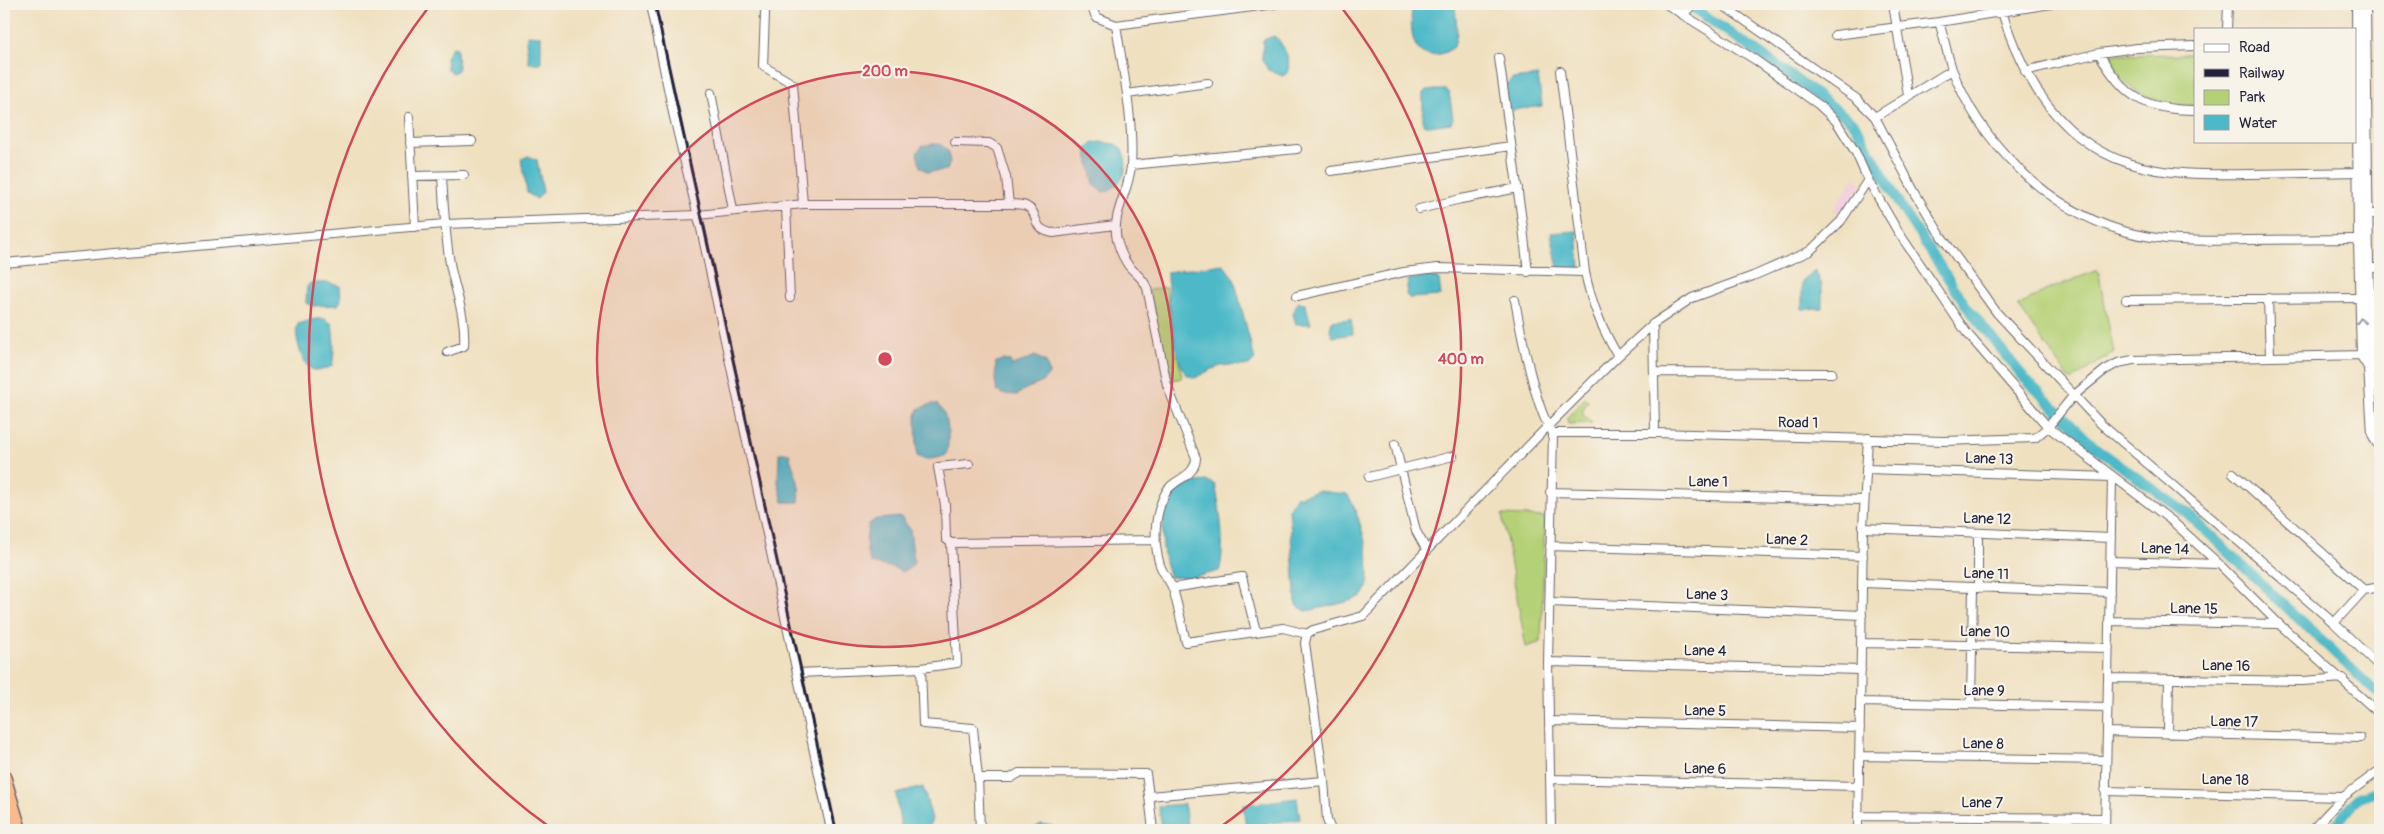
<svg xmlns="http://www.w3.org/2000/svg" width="2384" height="834" font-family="Pangolin,sans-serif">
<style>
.built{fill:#f3cfdf}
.green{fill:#b5d177;stroke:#6c7a59}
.water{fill:#4db9c8;stroke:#386e82}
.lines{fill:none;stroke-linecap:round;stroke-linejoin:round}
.canal{stroke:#4db9c8;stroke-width:10}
.minor-casing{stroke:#6a646a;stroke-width:10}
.tertiary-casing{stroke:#6a646a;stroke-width:12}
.trunk-casing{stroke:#6a646a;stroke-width:15}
.minor{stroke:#fff;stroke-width:8}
.tertiary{stroke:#fff;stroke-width:10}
.trunk{stroke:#fabb8c;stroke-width:12}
.rail{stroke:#22223b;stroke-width:3}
.oneway{stroke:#9c9ca7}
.ring{fill:none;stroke:#d1495b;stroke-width:2.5}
.labels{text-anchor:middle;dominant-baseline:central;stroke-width:4.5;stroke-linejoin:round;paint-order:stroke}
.street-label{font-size:15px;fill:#22223b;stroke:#f7f3e8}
.centre{fill:#d1495b;stroke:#f7f3e8;stroke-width:2.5}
.ring-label{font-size:15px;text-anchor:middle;font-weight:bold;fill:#d1495b;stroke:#f7f3e8;stroke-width:4.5;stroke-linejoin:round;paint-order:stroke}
</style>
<rect width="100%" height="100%" fill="#f7f3e8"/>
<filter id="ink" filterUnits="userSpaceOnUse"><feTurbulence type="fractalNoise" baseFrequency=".02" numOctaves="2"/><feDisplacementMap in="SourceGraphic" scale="10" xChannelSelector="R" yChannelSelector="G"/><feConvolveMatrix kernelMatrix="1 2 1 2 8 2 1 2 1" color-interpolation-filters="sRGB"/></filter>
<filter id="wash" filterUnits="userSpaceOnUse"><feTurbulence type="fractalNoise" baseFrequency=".0096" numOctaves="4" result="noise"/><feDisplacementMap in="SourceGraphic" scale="20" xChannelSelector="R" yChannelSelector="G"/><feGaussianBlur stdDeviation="1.12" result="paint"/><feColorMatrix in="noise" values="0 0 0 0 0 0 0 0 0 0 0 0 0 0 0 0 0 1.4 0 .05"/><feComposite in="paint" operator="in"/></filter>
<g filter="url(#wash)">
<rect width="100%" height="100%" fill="#efe0c0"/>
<path class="built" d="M1854,178L1862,183L1841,215L1833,210Z"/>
<path class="green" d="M2195,54V106C2159,106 2120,92 2109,55Z
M2098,270L2114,352L2071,381L2018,306L2047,290Z
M1165,287L1182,378L1168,381L1149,290Z
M1585,398L1588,401L1583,409V415L1592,423L1568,424L1567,418Z
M1502,515L1545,517L1541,642L1526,647Z"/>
<path class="water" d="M1412,4H1455L1457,33L1454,47C1447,52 1440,55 1431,55C1408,55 1411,20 1412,4Z
M527,35L541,36V63H529L526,41Z
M1274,36C1284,44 1292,61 1287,73L1283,76L1268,70L1262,59L1263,40Z
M452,47L457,48L458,70L453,73L447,69L446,57Z
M1538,76L1542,106L1506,111L1504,84H1508L1511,79Z
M1427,90H1447L1449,92L1453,119L1451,123L1430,126L1423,124V93Z
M1099,142L1115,144L1121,148C1132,165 1123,188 1103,192L1094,185L1086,150L1091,144Z
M931,144H940L948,151L950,162L947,170L928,172L920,167L917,153L922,146Z
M528,156L537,160L543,192L537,199L527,193L522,159Z
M1577,231L1580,268H1558L1551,233Z
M1223,264L1234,279L1255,360C1247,369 1239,365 1229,365C1218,365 1204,373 1195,378C1190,376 1185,375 1183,369C1173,352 1167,292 1167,272Z
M1815,270L1822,285V308L1802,309V281Z
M1429,276L1439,279L1441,296L1409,298L1406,295L1408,280Z
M310,283H328L340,286L341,300L338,305L311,306L306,303L307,287Z
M1298,302L1305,303L1311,324H1296L1293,314Z
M315,319H325L332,324C334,338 335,352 332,366C311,377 304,366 299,347C297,339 295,332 298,324Z
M1351,319L1353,334L1333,337L1330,330L1332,321Z
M1035,356L1046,362L1049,374C1040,389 1029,383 1018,395L1002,394L997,391L995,380L996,362L1002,360L1010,361L1012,366Z
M931,404H937C950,415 950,441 946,455C937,459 925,461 917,456L916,416L918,409Z
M779,453H789C793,472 802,483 799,502H783L778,482Z
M1208,481L1215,485C1220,505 1226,552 1219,571L1191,578L1170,577C1159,550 1161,519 1171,491L1195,482Z
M1318,491L1347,494C1359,510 1380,581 1362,596C1355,601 1317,609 1306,611L1296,605L1289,508L1296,497Z
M901,517L910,529L914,563L910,568L902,572C891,565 883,567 871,563C865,552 865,536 869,524L876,519Z
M923,787L932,819L927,830H901L896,794Z
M1297,798L1300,819L1246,827L1243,805Z
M1184,804L1188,830H1163L1158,806Z
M1041,824L1052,826L1057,830H1031Z"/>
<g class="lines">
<path class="canal" d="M1687,4L1781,68L1854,123L1903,210L1967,307L2026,380L2096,448L2188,514L2380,696
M2332,830L2358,797L2380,790"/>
</g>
</g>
<g filter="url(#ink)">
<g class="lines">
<defs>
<path id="minor" d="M651,4L673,113L701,229L831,830
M1090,4L1096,17L1116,25L1275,4
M1666,4L1754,59L1819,105L1836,121L1856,153L1868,180L1897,230L1966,332L2048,427L2172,521L2219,564L2279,624L2380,714
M1721,4L1857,99L1875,117L1914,191L1941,236L1997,313L2101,424L2334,623L2380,667
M1893,4L1908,95
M2000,4C2008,36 2020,62 2037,90C2091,172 2159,176 2249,174C2287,173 2325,173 2363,172
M765,13L763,66L793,84L803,204
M1683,15L1693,4
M1939,22C1944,37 1947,54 1952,69C1979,141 2046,208 2120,230C2161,243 2206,241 2248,240C2285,240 2322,239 2359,239
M1116,25C1123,70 1134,122 1131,166C1129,192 1111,214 1117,240C1119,248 1124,259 1128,265C1135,274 1143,277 1147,288L1167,385L1196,458C1195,479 1172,478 1165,494C1154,516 1153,542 1160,565C1163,574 1170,581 1173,589C1178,606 1182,625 1186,642L1283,628L1307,634
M2227,29L2228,4
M1835,35L1939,22L2051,4
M2099,53C2123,97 2145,110 2195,110
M1499,58L1523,228L1528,272
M1560,71L1585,272C1591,303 1602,329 1618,356
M2025,71L2099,53L2137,48L2195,46
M711,93L733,210
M1127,94L1208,83
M409,117L415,227
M1875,117L1952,70
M955,142L989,143L997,148L1006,177L1009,204
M410,143L472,141
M1131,165L1297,149
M1331,171L1511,146
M412,176L464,175
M442,176C444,207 445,238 451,269C457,296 466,318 464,346L447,352
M786,206L790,298
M1419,209L1461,199L1518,188
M2368,214H2380
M4,263L444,224L698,215L803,204H1009C1014,204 1022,204 1026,206C1041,213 1029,229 1053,233L1115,225
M2368,268H2380
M1297,296L1404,272L1438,268L1585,272
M2268,298L2270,357
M1515,300C1520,329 1536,413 1553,433H1655L1944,441L2035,438L2048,427L2073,396L2105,370L2118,363L2133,360L2366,355
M2126,300L2360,298
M1653,324L1655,433
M1654,372L1832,373
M2371,385H2380
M1395,444L1416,531L1427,551
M1866,469L2112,477L2105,830
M2233,473L2364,590L2334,623
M1369,477L1453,456
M1550,492L1864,500
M1863,528L2111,538
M951,543L946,539L945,505L938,467L969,464
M1550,546L1863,556
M2110,561L2219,564
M1863,583L2110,592
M1172,588L1242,577L1256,631
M1978,588V533
M2364,590L2380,587
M1550,602L1862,615
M2109,621L2279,624
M1862,643L2108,648
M1548,662L1861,670
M921,668L923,724L973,728L978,778H1011L1019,773L1146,774L1149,796
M797,673L921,668L957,663L951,543L1155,540
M2108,678L2303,681L2343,678
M1860,702L2107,707
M1971,704L1973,588
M1549,721L1860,728
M2107,732L2360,738
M2168,734L2169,679
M1859,756L2106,760
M978,778L980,830
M1551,779L1859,786
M2105,791L2343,797
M1858,816L2105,818
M1153,830L1149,796L1324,781
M1331,830L1327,820L1324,781L1305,643L1307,634L1313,630L1363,616L1547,427L1618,356L1653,324L1692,298L1753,276L1810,251L1841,221L1868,180
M1551,830L1548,662L1553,433
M1858,830L1863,528L1868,438
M2312,830L2343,797L2380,770"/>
<path id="tertiary" d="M2357,4L2359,239L2362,356L2369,367
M2365,4L2368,268L2372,355L2369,367L2373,434L2377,442L2380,444"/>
<path id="trunk" d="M4,776L20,830"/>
</defs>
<use href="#minor" class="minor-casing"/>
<use href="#tertiary" class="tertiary-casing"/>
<use href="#trunk" class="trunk-casing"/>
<use href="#minor" class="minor"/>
<use href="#tertiary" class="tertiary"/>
<use href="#trunk" class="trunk"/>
<path class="rail" d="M655,4L836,830"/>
</g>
<defs><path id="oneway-chevron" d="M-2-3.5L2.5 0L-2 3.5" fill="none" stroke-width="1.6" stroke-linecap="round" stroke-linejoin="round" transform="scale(1.25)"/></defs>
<use class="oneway" href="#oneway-chevron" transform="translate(2361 321) rotate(-92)"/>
</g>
<circle cx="885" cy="359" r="288" fill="#d1495b" fill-opacity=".12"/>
<g class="ring">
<circle cx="885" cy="359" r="288"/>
<path d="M551 828A576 576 0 0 1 431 4M1339 4A576 576 0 0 1 1219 828"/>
</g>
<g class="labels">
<g class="street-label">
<text transform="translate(1798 423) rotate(1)">Road 1</text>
<text transform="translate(1989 459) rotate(2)">Lane 13</text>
<text transform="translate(1708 482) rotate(1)">Lane 1</text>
<text transform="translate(1987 519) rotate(2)">Lane 12</text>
<text transform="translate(1787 540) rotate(2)">Lane 2</text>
<text transform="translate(2165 549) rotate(2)">Lane 14</text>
<text transform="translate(1986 574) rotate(2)">Lane 11</text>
<text transform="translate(1707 595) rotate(2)">Lane 3</text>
<text transform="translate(2194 609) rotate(1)">Lane 15</text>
<text transform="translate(1985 632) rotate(1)">Lane 10</text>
<text transform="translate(1705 651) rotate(1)">Lane 4</text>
<text transform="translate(2226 666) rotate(1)">Lane 16</text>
<text transform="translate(1984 691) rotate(1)">Lane 9</text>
<text transform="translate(1705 711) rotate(1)">Lane 5</text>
<text transform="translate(2234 722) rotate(1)">Lane 17</text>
<text transform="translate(1983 744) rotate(1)">Lane 8</text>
<text transform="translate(1705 769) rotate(1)">Lane 6</text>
<text transform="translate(2225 780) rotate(1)">Lane 18</text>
<text transform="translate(1982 803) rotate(1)">Lane 7</text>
</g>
</g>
<circle cx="885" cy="359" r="8" class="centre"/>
<g class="ring-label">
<text x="885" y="76">200 m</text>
<text x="1461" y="364">400 m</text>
</g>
<rect width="2384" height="834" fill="none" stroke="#f7f3e8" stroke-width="20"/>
<rect x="2194" y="28" width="162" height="115" fill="#f7f3e8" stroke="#a29fa3"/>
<rect x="2204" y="44" width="25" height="8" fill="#ffffff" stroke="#a29fa3"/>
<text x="2239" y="52" font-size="15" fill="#22223b">Road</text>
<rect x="2204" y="69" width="25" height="8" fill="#22223b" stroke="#a29fa3"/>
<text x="2239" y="78" font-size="15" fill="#22223b">Railway</text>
<rect x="2204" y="90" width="25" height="15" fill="#b5d177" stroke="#a29fa3"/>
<text x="2239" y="102" font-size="15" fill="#22223b">Park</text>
<rect x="2204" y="115" width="25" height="15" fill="#4db9c8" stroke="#a29fa3"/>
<text x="2239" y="128" font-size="15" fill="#22223b">Water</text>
</svg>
